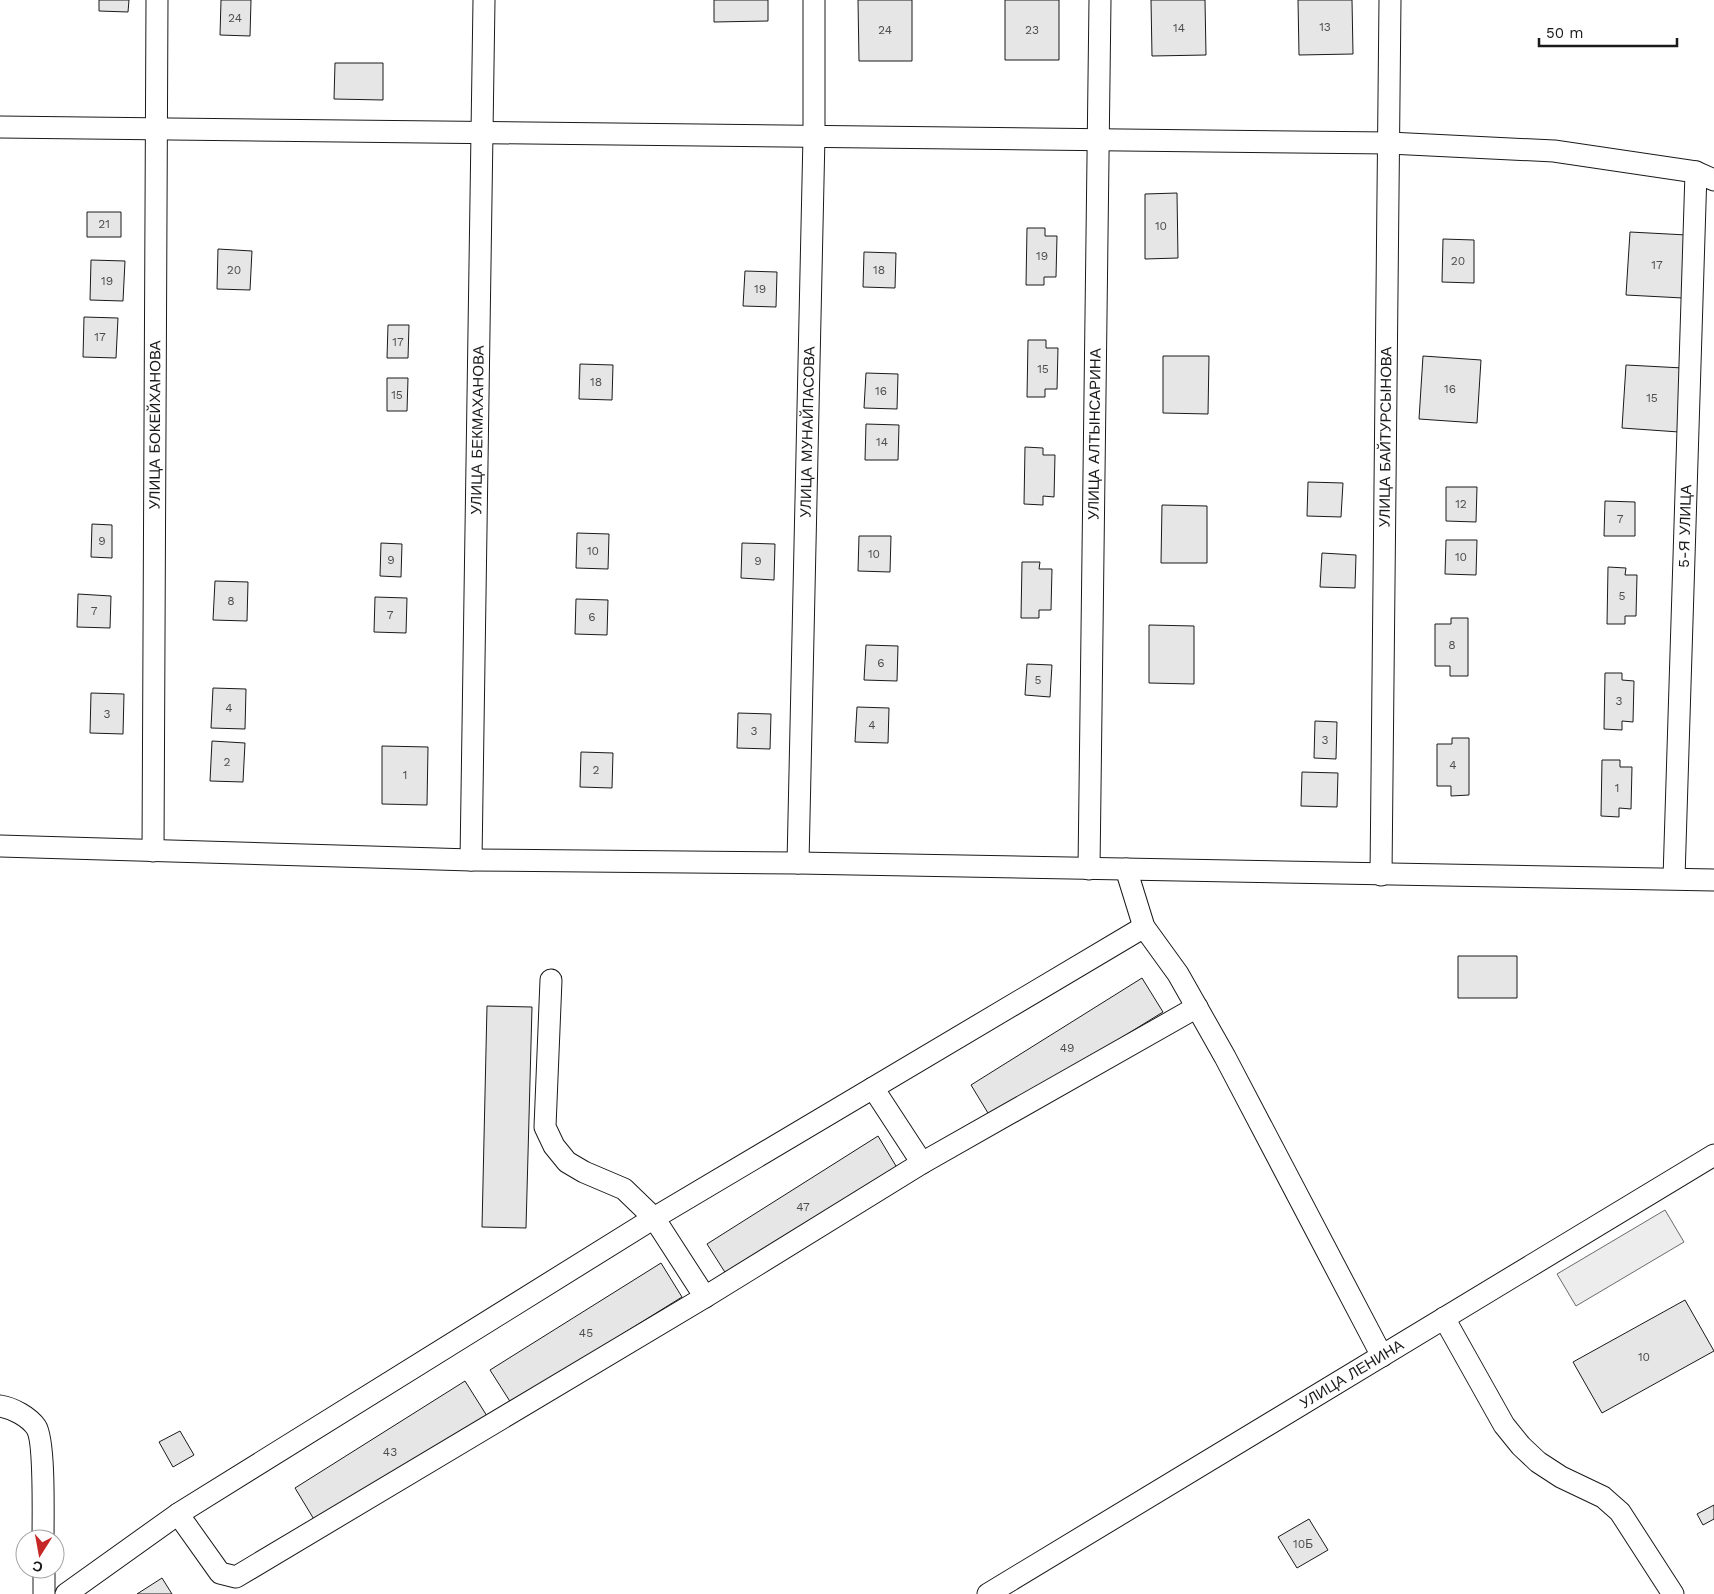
<svg xmlns="http://www.w3.org/2000/svg" width="1714" height="1594" font-family="'Work Sans',sans-serif">
<style>
.built{fill:#ededed;stroke:#6a6a6a}
.building{fill:#e6e6e6;stroke:#1a1a1a}
.lines{fill:none;stroke-linecap:round;stroke-linejoin:round}
.minor-casing{stroke:#1a1a1a;stroke-width:23}
.minor{stroke:#fff;stroke-width:21}
.labels{text-anchor:middle;dominant-baseline:central;stroke-width:4;stroke-linejoin:round;paint-order:stroke}
.number-label{font-size:12px;fill:#4d4d4d}
.street-label{font-size:15px;fill:#1a1a1a;stroke:#fff}
</style>
<rect width="100%" height="100%" fill="#fff"/>
<path class="built" d="M1665,1210L1684,1242L1576,1306L1557,1274Z"/>
<path class="building" d="M99,0H129L128,12L99,11Z
M221,0H251L250,36L220,35Z
M714,0H768V21L714,22Z
M858,0H912V61H859Z
M1005,0H1059V60H1005Z
M1151,0H1205L1206,55L1152,56Z
M1298,0H1352L1353,54L1299,55Z
M335,63H383V100L334,99Z
M1177,193L1178,258L1145,259V194Z
M87,212H121V237H87Z
M1027,228H1045V236H1057L1056,277H1044V285H1026Z
M1630,232L1687,235L1683,298L1626,295Z
M1443,239L1474,240V283L1442,282Z
M218,249L252,251L250,290L217,289Z
M864,252L896,253L895,288L863,287Z
M91,260L125,261L123,301L90,300Z
M745,271L777,272L776,307L743,306Z
M84,317L118,318L116,358L83,357Z
M388,325H409L408,358H387Z
M1028,340H1046V348H1058L1057,389H1045V397H1027Z
M1163,356H1209L1208,414L1163,413Z
M1423,356L1481,360L1477,423L1419,419Z
M580,364L613,365L612,400L579,399Z
M1626,365L1683,368L1679,432L1622,428Z
M866,373L898,374L897,409L864,408Z
M387,378H408L407,411H387Z
M866,424L899,425L898,460H865Z
M1025,447L1043,448V455H1055L1054,497L1043,496V505L1024,504Z
M1308,482L1343,483L1341,517L1307,516Z
M1446,487H1477L1476,522L1446,521Z
M1605,501L1635,502V536H1604Z
M1162,505L1207,506V563H1161Z
M92,524L112,525V558L91,557Z
M577,533L609,534L608,569L576,568Z
M859,536H891L890,572L858,571Z
M1446,540H1477L1476,575L1445,574Z
M381,543L402,544L401,577L380,576Z
M742,543L775,544L774,580L741,578Z
M1322,553L1356,555L1355,588L1320,587Z
M1022,562H1040L1039,569H1052L1051,610H1039V618H1021Z
M1608,567L1626,568L1625,575H1637L1636,616H1625V624H1607Z
M215,581L248,582L247,621L213,620Z
M78,594L111,596L110,628L77,627Z
M375,597L407,598L406,633L374,632Z
M576,599L608,600L607,635L575,634Z
M1451,618H1468V676H1450V666H1435V624H1451Z
M1149,625L1194,626V684L1149,683Z
M866,645L898,646L897,681L864,680Z
M1027,664L1052,665L1050,697L1025,695Z
M1605,673H1622V680L1634,681L1633,722L1622,721V730L1604,729Z
M213,688L246,689L245,729L211,728Z
M91,693L124,694L123,734L90,733Z
M857,707L889,708L888,743L855,742Z
M738,713L771,714L770,749L737,748Z
M1315,721L1337,722L1336,759L1314,758Z
M1452,738H1469V795L1451,796V786H1437V744H1452Z
M212,741L245,743L243,782L210,781Z
M382,746L428,747L427,805L382,804Z
M581,752L613,753L612,788L580,787Z
M1602,760H1620V767H1632L1631,809L1619,808V817L1601,816Z
M1302,772L1338,773L1337,807L1301,806Z
M1458,956H1517V998H1458Z
M1142,978L1163,1012L991,1118L971,1085Z
M487,1006L532,1007L526,1228L482,1227Z
M878,1136L899,1171L728,1277L707,1244Z
M661,1263L682,1297L511,1403L490,1370Z
M1685,1300L1714,1351L1602,1413L1573,1362Z
M465,1381L487,1416L315,1521L295,1488Z
M180,1431L194,1455L173,1467L159,1442Z
M1714,1505V1519L1703,1525L1697,1514Z
M1309,1519L1328,1550L1297,1568L1278,1537Z
M162,1578L172,1594H137Z"/>
<g class="lines">
<defs>
<g id="minor">
<path d="M0,127L1389,143L1554,151L1696,172L1714,180"/>
<path d="M0,846L471,860L798,863L1714,880"/>
<path id="s1" d="M153,851L157,0"/>
<path id="s2" d="M471,860L484,0"/>
<path id="s3" d="M798,863L814,136V0"/>
<path id="s4" d="M1089,869L1100,0"/>
<path d="M1126,869L1144,927L1178,974L1225,1057L1382,1356"/>
<path id="s5" d="M1381,875L1390,0"/>
<path id="s6" d="M1674,878L1696,172"/>
<path d="M551,980L545,1127L554,1146L567,1162L584,1172L624,1189L654,1218L705,1297"/>
<path d="M873,1088L922,1163"/>
<path d="M1444,1318L1504,1425L1521,1446L1538,1462L1561,1477L1603,1497L1620,1512L1673,1594"/>
<path d="M0,1406C13,1408 29,1417 36,1427C45,1440 43,1519 43,1539"/>
<path d="M178,1514L220,1573L236,1577L705,1297L922,1163L1197,1007"/>
<path d="M44,1569V1594"/>
<path d="M66,1594L178,1514L654,1218L1144,927"/>
<path id="s7" d="M988,1594L1714,1155"/>
</g>
</defs>
<use href="#minor" class="minor-casing"/>
<use href="#minor" class="minor"/>
</g>
<g class="labels">
<g class="number-label">
<text x="235" y="18">24</text>
<text x="1325" y="27">13</text>
<text x="1179" y="28">14</text>
<text x="885" y="30">24</text>
<text x="1032" y="30">23</text>
<text x="104" y="224">21</text>
<text x="1161" y="226">10</text>
<text x="1042" y="256">19</text>
<text x="1458" y="261">20</text>
<text x="1657" y="265">17</text>
<text x="234" y="270">20</text>
<text x="879" y="270">18</text>
<text x="107" y="281">19</text>
<text x="760" y="289">19</text>
<text x="100" y="337">17</text>
<text x="398" y="342">17</text>
<text x="1043" y="369">15</text>
<text x="596" y="382">18</text>
<text x="1450" y="389">16</text>
<text x="881" y="391">16</text>
<text x="397" y="395">15</text>
<text x="1652" y="398">15</text>
<text x="882" y="442">14</text>
<text x="1461" y="504">12</text>
<text x="1620" y="519">7</text>
<text x="102" y="541">9</text>
<text x="593" y="551">10</text>
<text x="874" y="554">10</text>
<text x="1461" y="557">10</text>
<text x="391" y="560">9</text>
<text x="758" y="561">9</text>
<text x="1622" y="596">5</text>
<text x="231" y="601">8</text>
<text x="94" y="611">7</text>
<text x="390" y="615">7</text>
<text x="592" y="617">6</text>
<text x="1452" y="645">8</text>
<text x="881" y="663">6</text>
<text x="1038" y="680">5</text>
<text x="1619" y="701">3</text>
<text x="229" y="708">4</text>
<text x="107" y="714">3</text>
<text x="872" y="725">4</text>
<text x="754" y="731">3</text>
<text x="1325" y="740">3</text>
<text x="227" y="762">2</text>
<text x="1453" y="765">4</text>
<text x="596" y="770">2</text>
<text x="405" y="775">1</text>
<text x="1617" y="788">1</text>
<text x="1067" y="1048">49</text>
<text x="803" y="1207">47</text>
<text x="586" y="1333">45</text>
<text x="1644" y="1357">10</text>
<text x="390" y="1452">43</text>
<text x="1303" y="1544">10Б</text>
</g>
<g class="street-label">
<text stroke="none"><textPath href="#s1" startOffset="426">УЛИЦА БОКЕЙХАНОВА</textPath></text>
<text stroke="none"><textPath href="#s2" startOffset="430">УЛИЦА БЕКМАХАНОВА</textPath></text>
<text stroke="none"><textPath href="#s3" startOffset="431">УЛИЦА МУНАЙПАСОВА</textPath></text>
<text stroke="none"><textPath href="#s4" startOffset="435">УЛИЦА АЛТЫНСАРИНА</textPath></text>
<text stroke="none"><textPath href="#s5" startOffset="438">УЛИЦА БАЙТУРСЫНОВА</textPath></text>
<text stroke="none"><textPath href="#s6" startOffset="352">5-Я УЛИЦА</textPath></text>
<text stroke="none"><textPath href="#s7" startOffset="425">УЛИЦА ЛЕНИНА</textPath></text>
</g>
</g>
<g transform="translate(40 1554) rotate(191)"><circle r="24" fill="#ffffff" stroke="#a3a3a3"/>
<path d="M0-4L9 19L0 12L-9 19Z" fill="#c62828"/>
<text y="-8" font-size="14" font-weight="bold" text-anchor="middle" fill="#1a1a1a">С</text>
</g>
<path d="M1539 38v8h138v-8" fill="none" stroke="#1a1a1a" stroke-width="2.5"/>
<text x="1546" y="38" font-size="15" fill="#1a1a1a" stroke="#ffffff" stroke-width="4" paint-order="stroke">50 m</text>
</svg>
